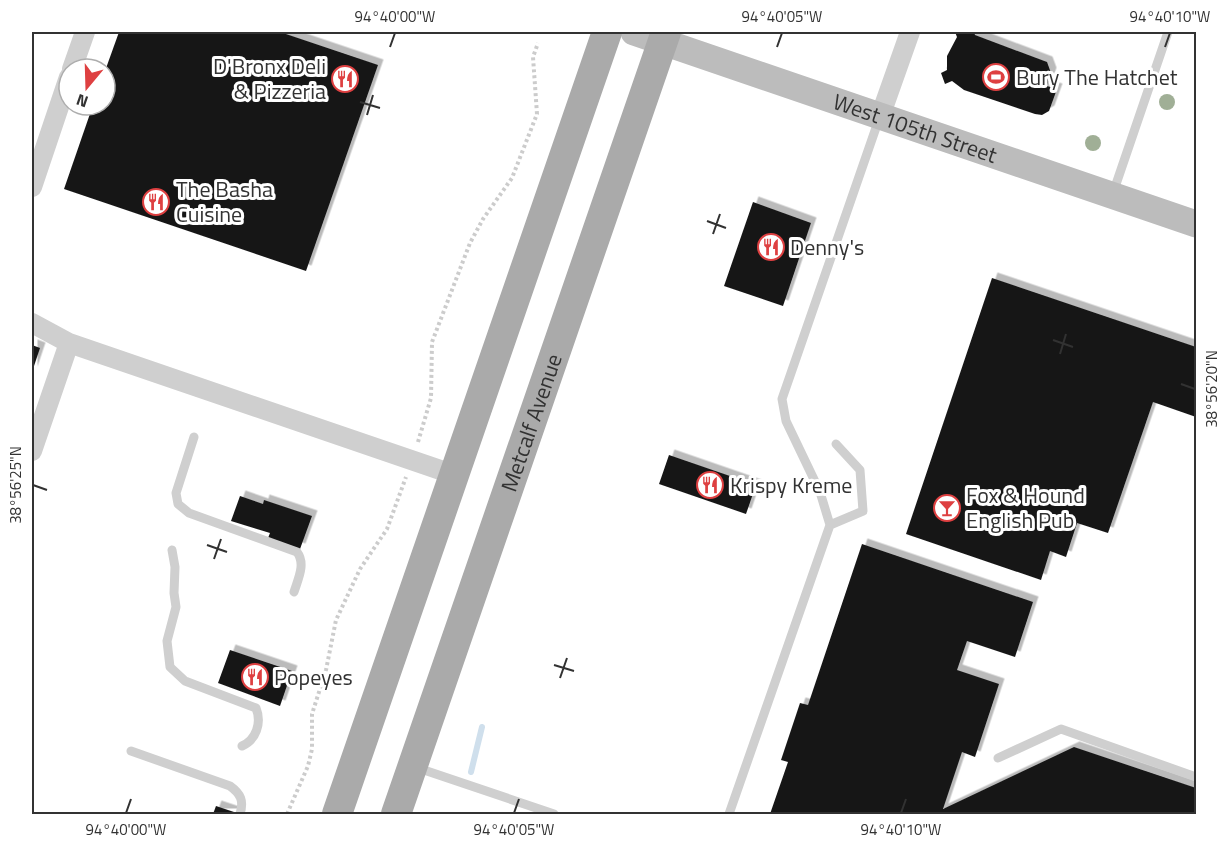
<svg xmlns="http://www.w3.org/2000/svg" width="1228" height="846" font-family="'Titillium Web',sans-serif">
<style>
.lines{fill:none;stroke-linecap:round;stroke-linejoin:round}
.stream{stroke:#cfdfec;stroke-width:6}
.building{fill:#191919;filter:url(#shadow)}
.path{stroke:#ccc;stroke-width:4;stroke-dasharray:3 3;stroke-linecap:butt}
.lane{stroke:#cfcfcf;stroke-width:9}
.street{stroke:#cfcfcf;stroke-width:20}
.secondary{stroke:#bcbcbc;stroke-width:27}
.primary{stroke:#aaa;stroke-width:30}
.tree{fill:#a0af96}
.ticks{fill:none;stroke:#323232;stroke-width:2}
.labels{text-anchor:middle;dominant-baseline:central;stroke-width:6;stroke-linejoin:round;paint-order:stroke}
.poi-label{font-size:22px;fill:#323232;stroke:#fff;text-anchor:start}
.street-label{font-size:22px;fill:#323232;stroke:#fff}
.neatline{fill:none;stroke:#323232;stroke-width:2}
.ticks-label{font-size:15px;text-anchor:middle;fill:#323232}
</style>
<defs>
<filter id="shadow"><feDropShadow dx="5.5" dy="-5.5" stdDeviation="0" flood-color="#0004"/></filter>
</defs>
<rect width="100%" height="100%" fill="#fff"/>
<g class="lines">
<path class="stream" d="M471,772L482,727"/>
</g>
<path class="building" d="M119,32H280L378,65L306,271L64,189L93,105H105V71Z
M955,32H974L975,35L1047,62L1051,73L1047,86L1057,89L1049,111L1042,115L1035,114L964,90L952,81L945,84L941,73L947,70V56L957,37Z
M753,202L811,223L783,306L724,286Z
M992,278L1196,347V417L1153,402L1108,533L1077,523L1066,557L1050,551L1041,580L906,534Z
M32,345L40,348L32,372Z
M669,455L756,485L746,514L659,484Z
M240,496L263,504L264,500L312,516L300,549L268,538L270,533L231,521Z
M862,544L1033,602L1015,657L967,641L957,670L999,684L975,757L962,752L943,809L1074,747L1196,788V814H770L788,762L781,760L800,703L808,705Z
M230,650L292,671L280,706L218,683Z
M216,806L234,812V814H213Z"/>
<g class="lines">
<path class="path" d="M418,442L431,398L432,342L470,243L483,219L512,178L537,114L533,57L538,43
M287,814L308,766L312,749V714L326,670L336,620L360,569L387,529L406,477"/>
<path class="lane" d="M1113,193L1168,32
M194,437L176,493L178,504L189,513L297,552C306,564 298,579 294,592
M830,525L863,511L860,470L836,444
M172,550L175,567L174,593L176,607L167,641L170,667L185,681L256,708C262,723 256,740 242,746
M131,751L230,786C241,794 244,801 240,814
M998,758L1061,729L1196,777
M415,767L554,814
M729,814L830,525L820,492L786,421L782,399L879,119"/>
<path class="street" d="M72,69L85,32
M881,114L910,32
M32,187L69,77
M32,323L69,343L455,475
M32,451L69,343"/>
<path class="secondary" id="s1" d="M634,32L1196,224"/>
<g class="primary">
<path d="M337,814L607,32"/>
<path id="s2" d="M396,814L666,32"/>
</g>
</g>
<g class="tree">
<circle cx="1167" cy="102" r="8"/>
<circle cx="1093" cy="143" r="8"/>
</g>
<path class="ticks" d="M390,47L395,33M777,47L782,33M1165,47L1170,33M360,102L380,108M367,115L373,95M707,221L726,228M713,234L720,214M1053,340L1073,347M1060,354L1066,334M1181,384L1195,389M33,485L47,490M207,545L227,552M214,559L221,539M554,665L574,671M560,678L567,658M126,813L131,799M514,813L519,799M901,813L906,799"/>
<defs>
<symbol id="stadium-ring" viewBox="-11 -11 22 22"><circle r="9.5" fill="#fff" stroke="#de4041" stroke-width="1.5"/><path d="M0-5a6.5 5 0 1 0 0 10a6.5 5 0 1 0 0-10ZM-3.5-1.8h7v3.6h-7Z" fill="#de4041"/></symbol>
<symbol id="restaurant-ring" viewBox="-11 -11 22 22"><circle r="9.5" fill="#fff" stroke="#de4041" stroke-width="1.5"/><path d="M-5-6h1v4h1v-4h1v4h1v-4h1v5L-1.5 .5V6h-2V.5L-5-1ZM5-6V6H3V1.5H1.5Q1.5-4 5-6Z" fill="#de4041"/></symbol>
<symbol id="bar-ring" viewBox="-11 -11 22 22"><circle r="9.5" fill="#fff" stroke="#de4041" stroke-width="1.5"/><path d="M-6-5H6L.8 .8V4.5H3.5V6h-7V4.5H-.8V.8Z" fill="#de4041"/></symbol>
</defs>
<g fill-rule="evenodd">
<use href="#stadium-ring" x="981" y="62" width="30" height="30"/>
<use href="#restaurant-ring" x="330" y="64" width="30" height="30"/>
<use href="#restaurant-ring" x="141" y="187" width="30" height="30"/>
<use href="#restaurant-ring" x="756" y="232" width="30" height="30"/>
<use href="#restaurant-ring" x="695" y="470" width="30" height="30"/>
<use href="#bar-ring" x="932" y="493" width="30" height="30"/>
<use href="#restaurant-ring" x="240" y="662" width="30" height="30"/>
</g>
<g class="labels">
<g class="poi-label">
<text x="326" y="66" text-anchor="end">D'Bronx Deli<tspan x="326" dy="25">&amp; Pizzeria</tspan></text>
<text x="1016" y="77">Bury The Hatchet</text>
<text x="176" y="189">The Basha<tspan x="176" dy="25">Cuisine</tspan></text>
<text x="790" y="247">Denny's</text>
<text x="730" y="485">Krispy Kreme</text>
<text x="966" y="495">Fox &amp; Hound<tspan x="966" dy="25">English Pub</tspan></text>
<text x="274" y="677">Popeyes</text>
</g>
<g class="street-label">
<text stroke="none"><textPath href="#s1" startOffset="297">West 105th Street</textPath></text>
<text stroke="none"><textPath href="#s2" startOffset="414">Metcalf Avenue</textPath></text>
</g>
</g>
<rect width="1228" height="846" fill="none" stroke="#ffffff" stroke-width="66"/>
<g transform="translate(87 87) rotate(199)"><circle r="28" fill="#ffffff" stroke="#adadad" stroke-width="1.5"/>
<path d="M0-4.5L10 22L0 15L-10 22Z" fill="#de4041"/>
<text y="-9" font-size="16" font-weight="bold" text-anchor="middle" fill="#323232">N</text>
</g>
<rect x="33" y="33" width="1162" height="780" class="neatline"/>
<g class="ticks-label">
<text x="395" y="22">94°40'00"W</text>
<text x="782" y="22">94°40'05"W</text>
<text x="1170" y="22">94°40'10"W</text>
<text transform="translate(1212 389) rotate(-90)" y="5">38°56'20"N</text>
<text transform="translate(16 485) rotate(-90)" y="5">38°56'25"N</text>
<text x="126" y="835">94°40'00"W</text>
<text x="514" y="835">94°40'05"W</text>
<text x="901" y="835">94°40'10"W</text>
</g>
</svg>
